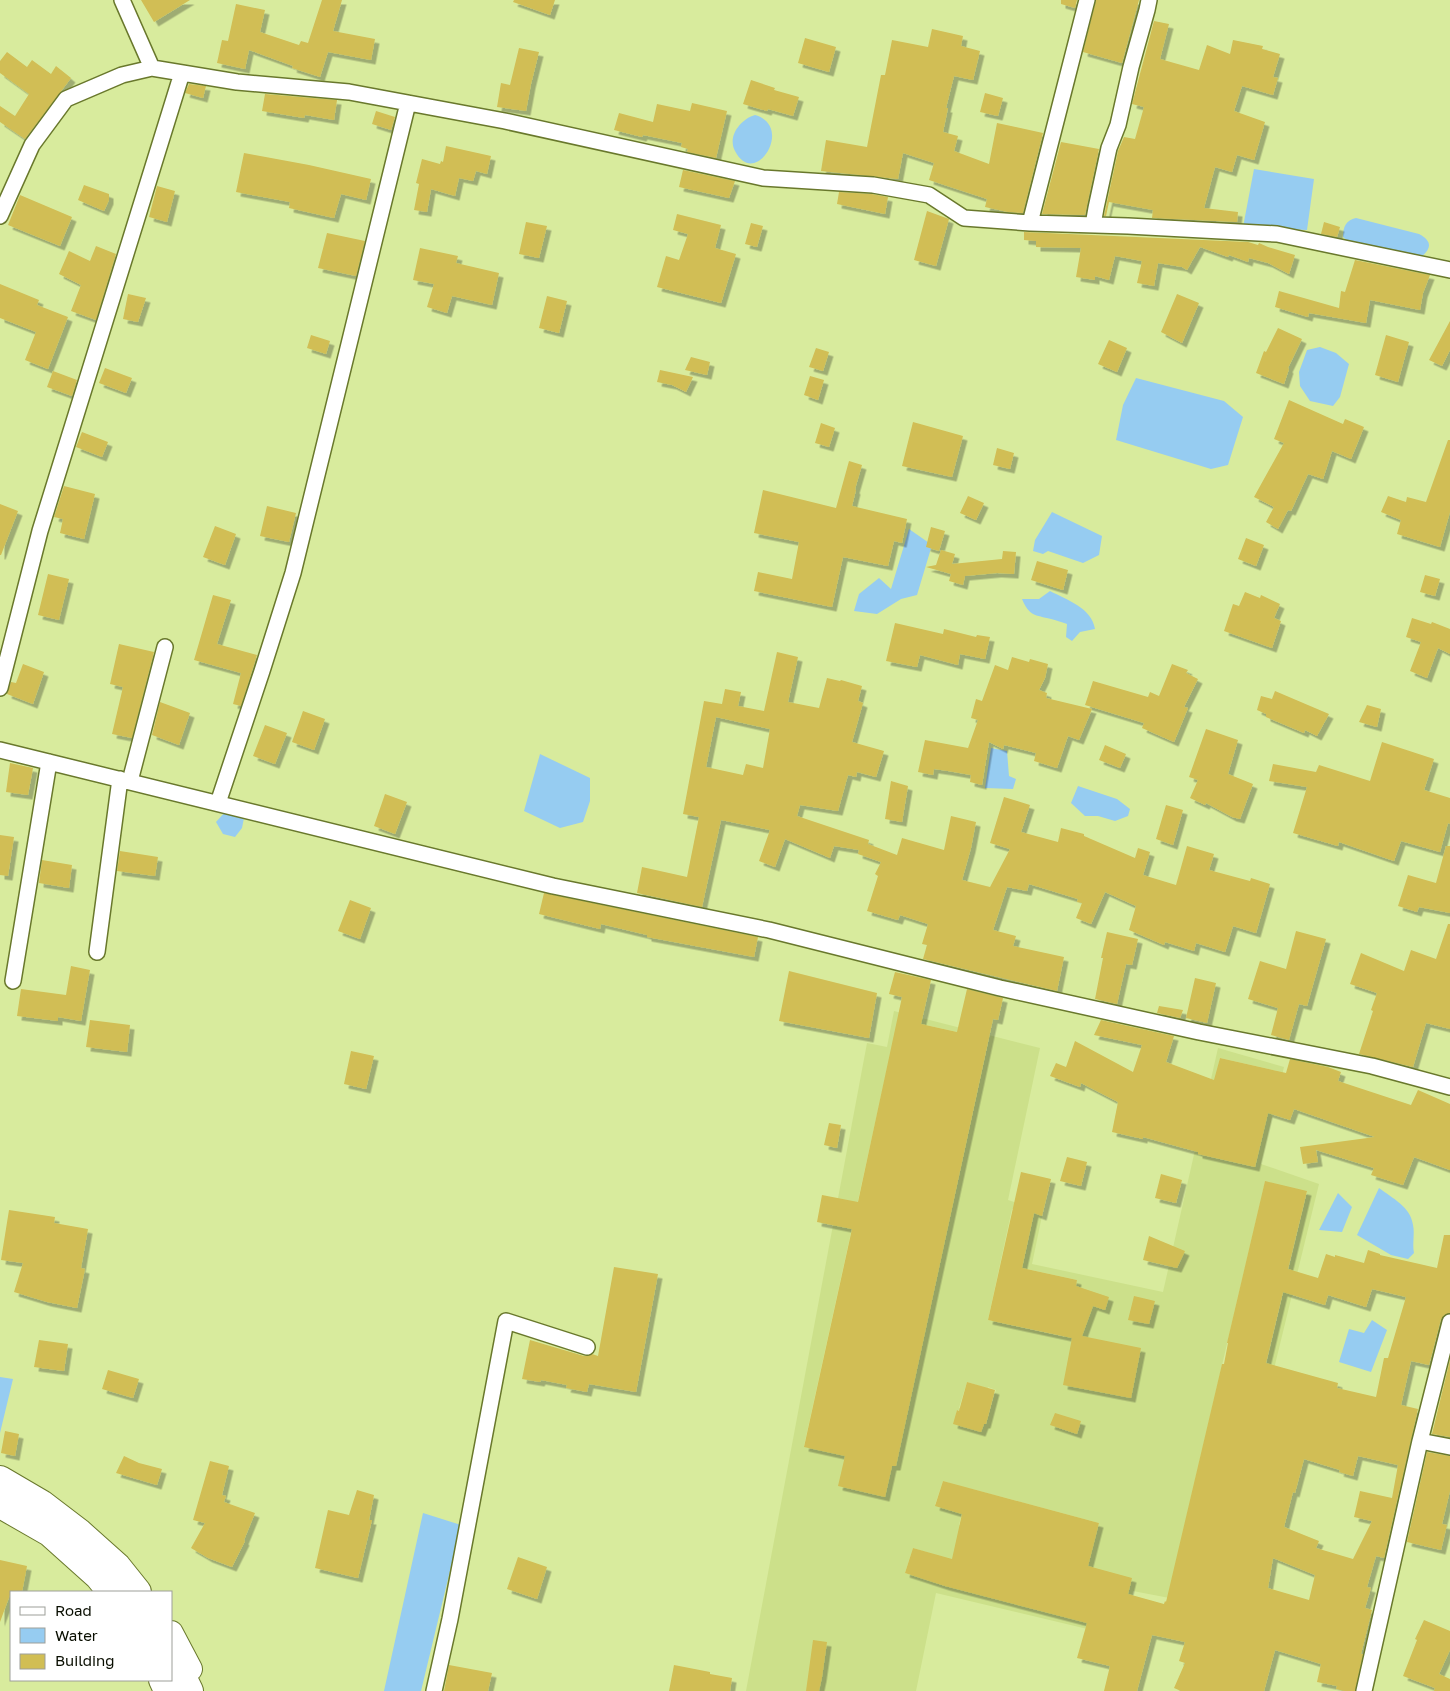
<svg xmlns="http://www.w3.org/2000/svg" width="1450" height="1691" font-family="'Golos Text',sans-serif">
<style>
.built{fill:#cce08a;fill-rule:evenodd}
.water{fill:#96ccf1}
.building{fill:#d1be54;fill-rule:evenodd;filter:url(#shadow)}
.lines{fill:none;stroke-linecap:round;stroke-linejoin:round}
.street-casing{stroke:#69782c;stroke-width:18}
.primary-casing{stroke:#69782c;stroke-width:26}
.highway-casing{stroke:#69782c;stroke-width:30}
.street{stroke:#fff;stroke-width:15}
.primary{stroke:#fff;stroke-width:24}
.highway{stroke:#fff;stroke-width:28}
</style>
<defs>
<filter id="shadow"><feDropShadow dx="4.5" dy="4.5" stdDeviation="0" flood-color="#0004"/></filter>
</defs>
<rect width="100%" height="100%" fill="#d8eb9d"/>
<path class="built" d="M894,1011L1040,1048L1008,1200L1043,1211L1032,1264L1163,1292L1218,1048L1284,1067L1261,1164L1319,1184L1216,1607L1133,1591L1121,1637L936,1593L916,1691H746L867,1043L887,1047ZM898,1019L989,1039L895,1466L804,1446ZM1220,1058L1277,1071L1255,1167L1198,1154ZM1265,1182L1307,1192L1211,1600L1169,1591ZM1012,1209L1034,1213L1022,1268L1077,1280L1064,1337L988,1320ZM967,1382L983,1387L976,1412L959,1408ZM988,1387L996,1390L988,1417L980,1414ZM957,1410L987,1419L986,1424L956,1415ZM943,1481L959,1486L935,1505ZM968,1488L1099,1523L1089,1560L959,1525ZM913,1548L936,1555L929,1580L905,1573Z"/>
<path class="water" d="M755,115C795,126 755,190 735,151C727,136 741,119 755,115Z
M1254,169L1314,179L1307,230L1243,227Z
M1356,218L1419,234C1432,241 1432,248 1421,257L1349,242L1343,237C1343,227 1346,220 1356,218Z
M1320,347L1336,353L1349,364L1340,397L1333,406L1310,401L1300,386L1299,372L1307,350Z
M1136,378L1224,401L1243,417L1228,465L1211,469L1116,440L1123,405Z
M1052,512L1102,536L1099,555L1083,563L1048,551L1043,554L1033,551L1035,540Z
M909,529L932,545L917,595L901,599L877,614L854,611L859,594L879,578L891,589Z
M1050,591C1067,600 1092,608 1095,629L1080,632L1072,641L1066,637L1067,624C1061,622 1056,620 1051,619C1035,615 1029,616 1022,599H1039Z
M991,748L1007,751L1009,776L1016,779L1013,789L985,788Z
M540,754L590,778V801L583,822L560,828L524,811Z
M1078,786L1117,799L1130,809L1128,816L1115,821L1098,816H1085L1071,803Z
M225,812L244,818L242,828L235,837L223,834L216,822Z
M1379,1188C1392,1198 1411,1207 1413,1225C1415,1234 1412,1243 1414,1253L1408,1259L1391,1255L1357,1235Z
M1338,1193L1352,1207L1342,1232L1319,1230Z
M1372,1320L1387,1330L1371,1372L1339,1362L1349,1329L1364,1333Z
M0,1377L13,1379L0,1433Z
M423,1513L461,1525L421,1691H384Z"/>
<path class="building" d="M141,0H190L154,22Z
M322,0H342L333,31L375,39L371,60L328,52L320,77L292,68L293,66L249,50L245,69L217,63L222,40L228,41L236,4L265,10L260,32L299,45L301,41L308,43Z
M514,0H555L550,15L513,2Z
M1061,0H1077L1075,8L1061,4Z
M1096,0H1139L1122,63L1083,52Z
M1154,21L1169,24L1160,59L1199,70L1207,45L1230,54L1233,40L1263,46L1262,49L1280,54L1273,77L1278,78L1273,95L1242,86L1234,111L1265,122L1254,160L1237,155L1232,172L1215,167L1204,208L1238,212L1237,222L1152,218L1153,210L1109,202L1106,216H1104L1118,151L1124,137L1135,139L1144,107L1132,104Z
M932,29L963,36L961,46L980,51L973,80L954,76L946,108H948L943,132L958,136L954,151L989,164L997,123L1043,133L1023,213L1008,212L985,207L987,199L929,180L934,163L903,153L898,179L821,171L826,140L867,147L881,75H885L892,40L928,47Z
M805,38L836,47L829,72L798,63Z
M519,48L539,52L531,84L526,111L497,107L501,83L510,85Z
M7,52L27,67L32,60L51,74L56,66L71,78L25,139L0,122V106L15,116L29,94L0,73V61Z
M751,80L775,88L774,90L799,97L793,116L768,109L767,111L743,104Z
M189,84L206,86L203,98L185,93Z
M985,93L1003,98L998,116L980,112Z
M265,94L337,100L334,120L305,115L304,118L262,111Z
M692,103L727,111L716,158L687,152L688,149L681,147L682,143L643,135L642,137L614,130L619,113L653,122L657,104L690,111Z
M376,111L395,117L391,130L372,124Z
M1061,142L1099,149L1085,215L1042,214Z
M446,146L491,156L487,174L476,171L473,181L459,178L455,196L431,189L427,212L414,210L419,184L416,183L422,159L440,164L441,161L443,162Z
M244,153L309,165L371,179L366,200L341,194L334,218L289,208L290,202L236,192Z
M683,170L735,181L729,198L679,187Z
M84,185L109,194V200L104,211L78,200Z
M157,186L175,191L167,222L149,217Z
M839,192L872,194L888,197L885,214L837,204Z
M20,195L72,217L60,246L8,225Z
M927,211L949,219L936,266L914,260Z
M677,214L721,225L715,248L736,254L721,303L657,287L666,256L679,260L688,234L673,230Z
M526,222L547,226L539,258L519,254Z
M1324,222L1340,227L1337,237L1321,234Z
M751,223L763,226L757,247L745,244Z
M1024,232L1248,242L1258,245L1259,243L1268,247L1295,255L1289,274L1268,263L1249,258L1248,262L1229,255L1228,257L1200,247L1187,270L1182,267L1158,263L1154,286L1137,283L1142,261L1115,256L1109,280L1095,276V280L1076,277L1081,248L1036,247V241L1024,240Z
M327,233L365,241L356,276L318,268Z
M96,246L116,254L96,320L71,311L81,285L59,274L69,251L90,261Z
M420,248L458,256L456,263L499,273L492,305L452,296L447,313L427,307L434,284L413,280Z
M1355,260L1430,275L1423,293L1420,310L1370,300L1366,323L1309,313L1308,317L1275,307L1279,291L1339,308L1341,291L1345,292Z
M0,284L39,300L37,305L68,317L48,369L25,360L36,332L0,318Z
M128,294L146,298L138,322L123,319Z
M1177,294L1199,303L1182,343L1161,332Z
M547,296L567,301L559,333L539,328Z
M1450,321V350L1442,366L1429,360Z
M1278,328L1302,339L1288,368L1289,369L1284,384L1256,373L1264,351L1266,352Z
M311,335L330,341L326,354L307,348Z
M1386,335L1409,342L1398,382L1375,375Z
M1109,340L1127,348L1117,372L1098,364Z
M816,348L829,352L823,371L809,367Z
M691,357L710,362L707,375L685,370Z
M105,368L132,378L126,393L99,383Z
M660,370L693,377L686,392L672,385L657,382Z
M53,371L77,380L72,396L47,387Z
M810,376L824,380L818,400L804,395Z
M1289,400L1343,424L1345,419L1364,427L1351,459L1332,451L1323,479L1308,474L1291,511L1288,510L1278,529L1266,522L1274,507L1254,497L1284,443L1274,439Z
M913,422L963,436L952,477L902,466Z
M821,423L835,428L829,447L815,443Z
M82,432L108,442L102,457L76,447Z
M1448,440H1450V512L1440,547L1397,534L1401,520L1381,512L1388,496L1406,502L1407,497L1426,502Z
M997,448L1014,453L1010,469L993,465Z
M849,461L862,465L855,489L856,490L852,506L907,519L902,543L894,541L888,566L843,557L832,607L754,591L758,572L792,579L799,542L754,533L763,490L836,508Z
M64,486L95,494L84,539L60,533L63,519L54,517Z
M968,496L984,503L976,520L960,513Z
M0,504L18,511L1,555H0Z
M267,506L296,513L289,542L260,536Z
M215,526L236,534L225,565L203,557Z
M931,527L945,531L939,551L926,547Z
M1246,538L1264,545L1256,566L1238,559Z
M941,550L955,554L952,564L1002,559L1003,551L1016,552L1014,574L997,573L965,576L963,585L949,581L951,574L926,567L936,565Z
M1037,561L1068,570L1063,590L1031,580Z
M48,574L69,579L59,620L38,615Z
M1425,575L1440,579L1435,596L1420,592Z
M1245,592L1260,598L1261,595L1280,604L1274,618L1281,621L1272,648L1224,631L1233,604L1239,606Z
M213,595L231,600L217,644L257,655L241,706L233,704L241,673L194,660Z
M1412,618L1431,624L1432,622L1450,629V654L1438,648L1427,678L1410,671L1421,642L1406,637Z
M895,623L943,634L944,629L976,637L977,635L990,637L985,659L960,654L958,665L920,655L917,667L886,661Z
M119,644L154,652L132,738L112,734L123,687L110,684Z
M777,652L798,657L788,702L819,708L827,678L840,681L841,680L862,686L858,701L863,703L852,742L884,751L876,777L857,772L856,777L848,775L838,811L800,805L797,816L869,840L868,844L897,855L902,838L944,850L951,816L976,822L971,848L962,880L990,887L1010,849L990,843L1004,797L1030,805L1021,832L1058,842L1061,828L1084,834V836L1135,858L1138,848L1150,852L1143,875L1176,885L1187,846L1214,854L1209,870L1250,881L1251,878L1270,884L1256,933L1233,926L1225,952L1196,943L1194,951L1165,942L1164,945L1129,930L1136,906L1105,892L1091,924L1076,918L1082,903L1077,902L1078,899L1029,884L1027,891L1007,887L993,930L1016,936L1013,946L1064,957L1057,991L923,959L927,945L922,944L928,924L900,915L898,920L867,911L878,876L875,874L881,862L858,854L859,850L834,846L830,858L785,839L775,867L759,861L770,830L721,820L702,907L637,893L642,867L687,877L699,817L683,814L704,701L722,704L725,689L741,692L738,706L764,711ZM716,717L770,729L763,768L746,764L743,775L706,767Z
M1012,657L1029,662L1030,659L1048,664L1045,678L1039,690L1047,693L1046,698L1092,709L1079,740L1068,736L1057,768L1034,761L1036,753L1004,745L1003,749L989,742L982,785L970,782L971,775L948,771L934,769L933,775L918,772L925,740L968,748L978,720L971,718L976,699L982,701L995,665L1008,670Z
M23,664L44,672L33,704L7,694L11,682L16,683Z
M1172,664L1188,670L1186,673L1198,679L1184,707L1188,708L1174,742L1142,728L1144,723L1085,705L1093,681L1148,697L1150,692L1159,696Z
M1275,691L1329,714L1317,736L1305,730L1304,733L1266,717V714L1257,710L1261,696L1272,699Z
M160,702L190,713L179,745L152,735Z
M1367,705L1381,709L1377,727L1359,722Z
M303,711L325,719L314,750L292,742Z
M265,725L287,733L275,764L253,756Z
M1206,729L1238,740L1228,774L1253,784L1240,819L1232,817L1206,803L1205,805L1190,798L1198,780L1189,777Z
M1382,742L1434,759L1424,790L1450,798V824L1448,823L1440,852L1401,841L1394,861L1339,842L1338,846L1293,833L1307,787L1269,781L1273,764L1316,772L1319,765L1370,781Z
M1105,745L1126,754L1120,768L1099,760Z
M10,763L33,768L28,795L6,792Z
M891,781L908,786L902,822L885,819Z
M385,794L407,802L395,834L374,826Z
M1166,805L1183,810L1173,845L1156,839Z
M0,835L14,837L8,876L0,875Z
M1446,846H1450V913L1419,907L1417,912L1398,906L1408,875L1436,883Z
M120,851L158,857L155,876L117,871Z
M42,860L72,865L69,888L39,883Z
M544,893L758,937L754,957L647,937V935L601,924L600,929L539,914Z
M350,900L371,908L360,939L338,931Z
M1448,924H1450V1029L1426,1023L1413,1067L1359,1054L1373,1011L1371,1010L1377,993L1350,984L1361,953L1404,971L1411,950L1436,959Z
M1296,931L1326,939L1307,1006L1299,1004L1289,1040L1271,1035L1278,1008L1248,999L1260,961L1286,969Z
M1107,932L1138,939L1132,965L1126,964L1117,1004L1095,999L1103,958H1101Z
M71,966L90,970L81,1021L58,1017V1021L17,1016L21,989L66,995Z
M789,971L877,993L869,1038L779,1021Z
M895,972L931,980L921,1024L957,1032L967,989L1003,998L998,1020L993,1019L896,1466H892L885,1497L838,1486L845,1456L804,1447L852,1229L817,1222L822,1195L858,1202L902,997L889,994Z
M1195,978L1216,983L1207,1023L1186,1018Z
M1159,1006L1183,1010L1180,1018L1157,1013Z
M90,1020L130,1025L127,1052L86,1047Z
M1101,1020L1174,1036L1166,1062L1214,1080L1220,1058L1286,1073L1290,1059L1328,1067L1341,1072L1338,1081L1411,1105L1418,1090L1450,1104V1170L1414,1157L1403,1185L1371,1175L1374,1168L1316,1150L1318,1162L1303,1164L1300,1147L1375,1137L1294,1109L1290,1120L1268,1113L1255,1167L1198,1154V1152L1143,1137V1139L1112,1132L1118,1102L1081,1083L1080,1087L1050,1076L1056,1063L1066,1067L1075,1041L1133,1072L1142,1045L1094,1035Z
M351,1051L374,1056L366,1089L344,1084Z
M829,1123L841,1125L837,1148L824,1145Z
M1067,1157L1087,1162L1081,1186L1060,1181Z
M1021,1172L1051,1179L1042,1216L1034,1213L1022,1268L1077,1280L1076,1286L1109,1297L1105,1310L1093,1306L1082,1336L1141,1348L1131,1398L1063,1385L1072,1338L988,1320Z
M1161,1174L1182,1180L1176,1203L1155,1198Z
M1265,1181L1307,1191L1288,1269L1318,1278L1326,1254L1335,1257V1255L1364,1263L1368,1250L1380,1254V1255L1437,1268L1444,1235H1450V1313L1444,1315L1441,1319L1429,1365L1411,1361L1401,1405L1418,1409L1384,1558L1376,1556L1367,1587L1371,1588L1365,1608L1372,1610L1361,1654H1363L1355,1691H1345L1336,1689L1337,1686L1317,1682L1321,1664L1275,1650L1264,1691H1181L1174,1688L1185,1663L1179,1661L1185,1642L1152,1635L1137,1691H1104L1110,1666L1077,1658L1087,1623L945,1586L905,1573L913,1548L952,1559L962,1514L935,1506L943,1481L1099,1523L1088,1566L1132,1578L1128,1594L1164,1604L1165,1601L1166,1602L1222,1364H1224L1228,1343H1227ZM1372,1289L1406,1297L1388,1358H1384L1376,1397L1337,1388L1338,1383L1266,1363L1283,1292L1325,1305L1328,1295L1366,1307ZM1358,1456L1398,1465L1392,1498L1360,1491L1354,1517L1372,1521L1353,1559L1316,1548L1319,1541L1284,1527L1293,1492L1295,1493L1304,1459L1340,1470L1339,1472L1353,1476ZM1273,1558L1315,1575L1309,1600L1268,1588Z
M9,1210L55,1217L54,1223L88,1229L81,1268L85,1269L77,1308L47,1302L14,1292L23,1263L1,1260Z
M1149,1236L1185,1251L1177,1268L1143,1260Z
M614,1267L658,1274L636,1392L589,1384L587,1392L566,1388L567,1385L541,1380L540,1382L522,1379L530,1340L584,1356L592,1354L598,1356Z
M1134,1296L1155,1301L1149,1324L1128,1320Z
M39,1340L68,1344L64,1371L34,1367Z
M1450,1360V1437L1432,1434Z
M108,1370L139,1379L133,1398L102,1389Z
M967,1382L995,1390L986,1424H984L981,1432L953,1424L957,1410L959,1411Z
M1055,1413L1081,1421L1077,1434L1050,1425Z
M5,1431L19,1434L15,1456L1,1453Z
M1427,1452L1450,1456V1491L1442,1524L1447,1525L1441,1550L1407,1542Z
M124,1456L139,1463L162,1469L157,1485L116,1473Z
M210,1461L229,1466L222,1495L226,1496L224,1502L255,1513L244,1540L245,1541L232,1567L208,1558L191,1548L205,1523L193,1520Z
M357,1490L374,1495L369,1520H372L358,1578L315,1568L328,1510L349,1515Z
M518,1557L547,1567L537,1599L507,1589Z
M0,1560L27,1566L22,1592H11L0,1622Z
M1424,1620L1450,1631V1650L1439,1674L1450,1679V1691H1434L1435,1688L1403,1676L1417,1640L1415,1639Z
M813,1640L827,1642L822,1677L819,1691H806Z
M449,1665L492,1673L488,1691H444Z
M674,1665L710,1672V1674L732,1678L730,1691H669Z"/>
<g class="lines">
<defs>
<path id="street" d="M122,0L152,68
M0,216L32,145L66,99L122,75L152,68L237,82L349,92L505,121L763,178L873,185L929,195L964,218L1030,223L1128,226L1277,234L1450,270
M1030,223L1087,0
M1093,225L1096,208L1109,148L1118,125L1131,67L1147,10L1149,0
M0,688L40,531L182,73
M0,750L553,886L769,930L1000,988L1199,1032L1372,1066L1450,1087
M130,781L165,647
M218,803L262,671L293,573L408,103
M97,952L120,779
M13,981L49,762
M1420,1441L1450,1447
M434,1691L450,1619L506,1321L587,1347
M1364,1691L1420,1441L1450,1322"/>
<path id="primary" d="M0,1506L49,1534L97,1577L109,1592
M171,1633L190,1669
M161,1680L166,1691"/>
<path id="highway" d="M0,1480L41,1504L79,1533L117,1567L137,1592
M171,1654L189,1691"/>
</defs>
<use href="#street" class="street-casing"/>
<use href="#primary" class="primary-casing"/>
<use href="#highway" class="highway-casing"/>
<use href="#street" class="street"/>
<use href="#primary" class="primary"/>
<use href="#highway" class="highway"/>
</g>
<rect x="10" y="1591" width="162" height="90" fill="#ffffff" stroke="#9d9f99"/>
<rect x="20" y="1607" width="25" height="8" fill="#ffffff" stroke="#9d9f99"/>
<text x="55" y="1616" font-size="15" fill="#090e00">Road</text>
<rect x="20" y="1628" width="25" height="15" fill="#96ccf1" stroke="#9d9f99"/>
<text x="55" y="1641" font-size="15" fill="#090e00">Water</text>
<rect x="20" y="1654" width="25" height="15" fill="#d1be54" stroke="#9d9f99"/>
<text x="55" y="1666" font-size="15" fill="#090e00">Building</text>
</svg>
